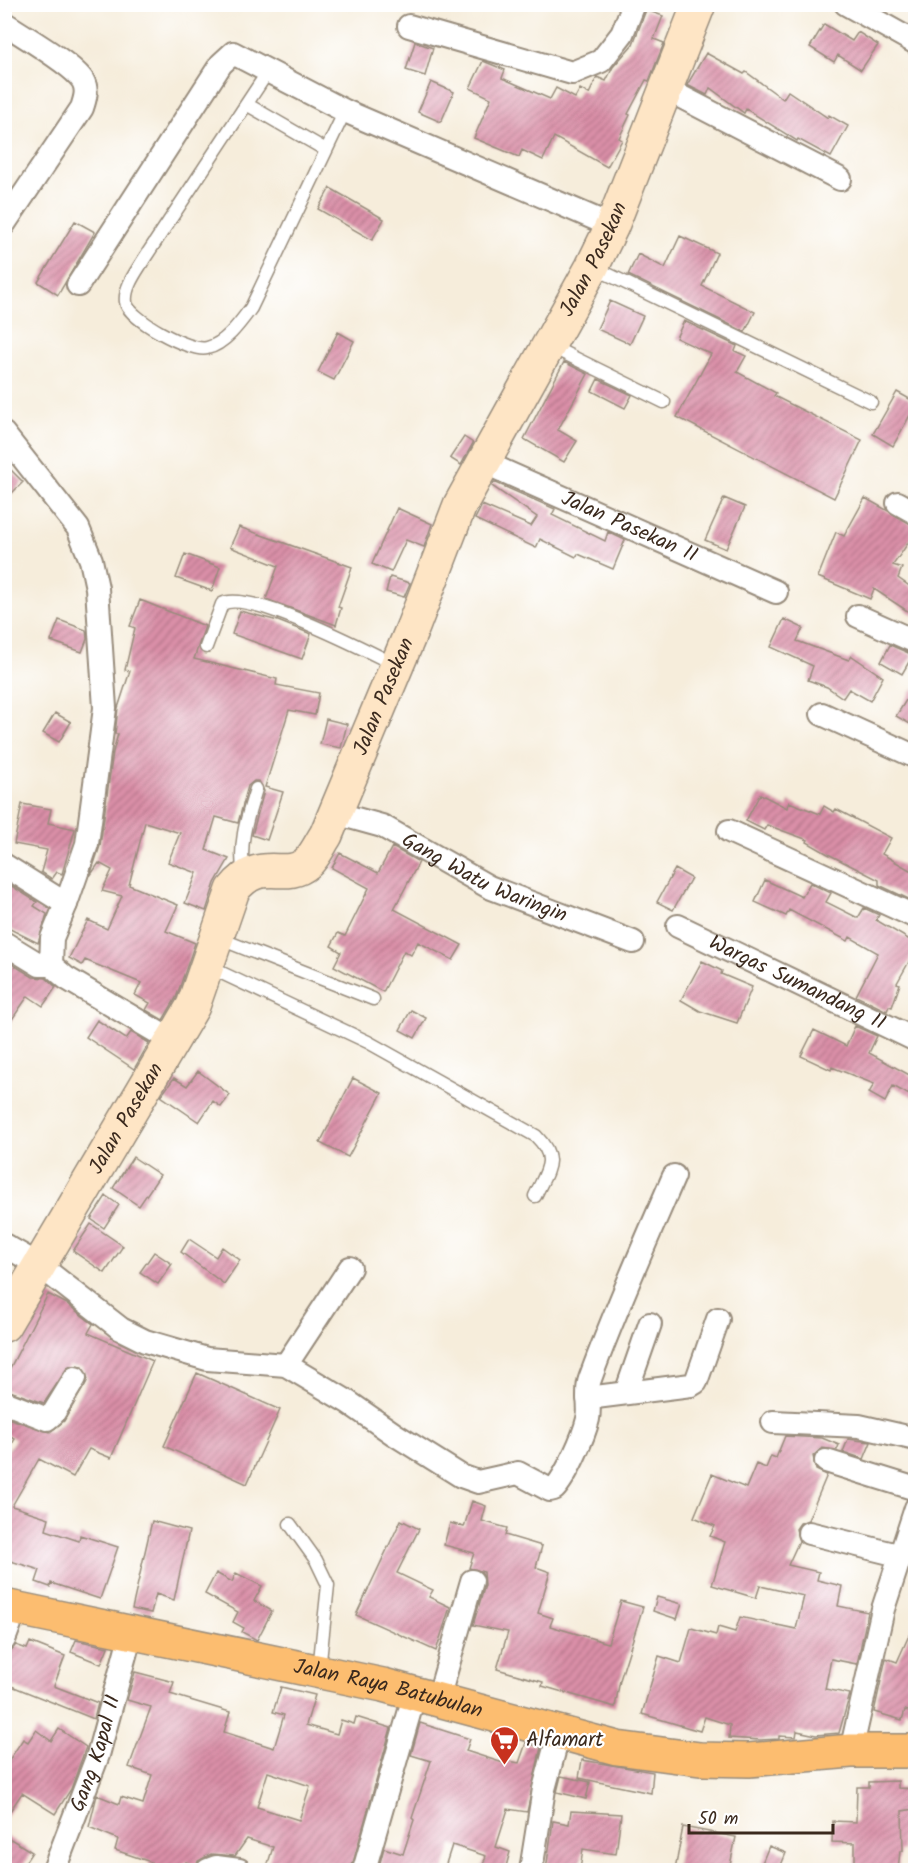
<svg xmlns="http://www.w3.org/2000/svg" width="920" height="1875" font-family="Kalam,sans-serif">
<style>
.building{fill:url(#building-hatch);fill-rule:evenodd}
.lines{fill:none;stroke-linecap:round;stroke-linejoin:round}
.lane-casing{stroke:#988c7c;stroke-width:15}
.street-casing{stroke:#988c7c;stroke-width:26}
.secondary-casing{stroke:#988c7c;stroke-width:36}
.highway-casing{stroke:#988c7c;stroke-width:36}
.lane{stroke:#fff;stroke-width:12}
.street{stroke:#fff;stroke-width:22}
.secondary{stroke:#fee5c5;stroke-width:33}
.highway{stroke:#fcbd6f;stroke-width:33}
.labels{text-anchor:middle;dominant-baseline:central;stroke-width:4.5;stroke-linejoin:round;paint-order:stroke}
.street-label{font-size:21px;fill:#3b2a1e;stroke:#fff}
.poi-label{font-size:21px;fill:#3b2a1e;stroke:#fff;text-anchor:start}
</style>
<defs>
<pattern id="building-hatch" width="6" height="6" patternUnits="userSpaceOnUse" patternTransform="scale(1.5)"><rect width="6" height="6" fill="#da8fa8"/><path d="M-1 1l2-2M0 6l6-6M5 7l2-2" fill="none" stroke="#b27588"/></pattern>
</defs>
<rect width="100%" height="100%" fill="#fff"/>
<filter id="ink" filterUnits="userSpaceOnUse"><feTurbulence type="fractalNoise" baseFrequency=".0167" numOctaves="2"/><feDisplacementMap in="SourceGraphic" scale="12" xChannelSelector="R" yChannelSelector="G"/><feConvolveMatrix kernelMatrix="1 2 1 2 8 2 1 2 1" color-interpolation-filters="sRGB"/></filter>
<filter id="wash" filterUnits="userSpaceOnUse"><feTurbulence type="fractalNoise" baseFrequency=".008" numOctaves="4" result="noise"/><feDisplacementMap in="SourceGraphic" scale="24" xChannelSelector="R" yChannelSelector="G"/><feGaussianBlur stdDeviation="1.35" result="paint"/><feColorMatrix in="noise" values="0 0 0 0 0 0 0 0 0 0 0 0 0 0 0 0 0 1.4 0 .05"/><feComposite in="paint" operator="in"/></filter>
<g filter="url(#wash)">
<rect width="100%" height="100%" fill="#f6eddb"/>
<g id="blocks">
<path class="building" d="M646,10L663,16L654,39L664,43L649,81L646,80L628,114L630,115L619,138L622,140L607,167L554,137L543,160L522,150L519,157L474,138L491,98L470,88L483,61L505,70L502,78L550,99L556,88L575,98L580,89L589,94L597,77L606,81L613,67L633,44Z
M824,24L852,41L858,32L878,45L861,70L838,55L834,62L810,47Z
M415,42L433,48L425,76L406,70Z
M706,53L744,74L746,72L783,99L788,91L828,118L829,115L848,126L831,157L798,139L797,141L746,109L744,113L710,88L707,95L687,85Z
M431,82L454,92L441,122L418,112Z
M330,188L384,219L372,240L318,209Z
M75,221L95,232L58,295L38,282Z
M680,236L717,253L702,286L755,312L745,332L628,275L638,254L665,268Z
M610,301L643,316L630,344L597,329Z
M684,321L737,346L735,351L746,356L737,372L776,393L774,396L862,440L834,498L677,417L711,354L676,338Z
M338,332L354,341L334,380L318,372Z
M564,362L588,374L558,430L577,441L564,462L524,439Z
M598,379L632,395L625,408L592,391Z
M897,392L915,402V406L893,446L873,434Z
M464,437L473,443L461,465L450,458Z
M4,463L23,482L4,501Z
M494,482L555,509L552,515L605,541L608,532L625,540L613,569L578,554L576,557L540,539L536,548L475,519L482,505L531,526L537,517L492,486Z
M724,498L745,507L726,549L705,540Z
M865,498L915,526V533L893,565L902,568L898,578L915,590V616L874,589L870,599L818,577L836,532L844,536Z
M397,508L432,524L424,547L406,540L391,572L372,564Z
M239,527L352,567L338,607L341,608L336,625L266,599L278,566L230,547Z
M185,554L220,567L212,591L176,578Z
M390,577L410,583L404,597L386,592Z
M140,600L205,626L194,659L277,679L276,685L319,693L315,715L289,710L265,787L283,792L267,840L252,835L264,791L259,781H254L248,786L238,823L216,817L206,850L229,859L215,883L206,911L185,903L197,873L168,862L180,833L145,822L129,885L178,905L166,931L195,943L176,998L163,1020L146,1010L150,1003L135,995L141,983L85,960L82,965L69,958L88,920L107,929L122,896L102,891L112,870L99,863L90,876L100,846L113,752L118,734H115L118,708L130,671L125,670L135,628L130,626Z
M240,611L278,621L311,634L302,659L232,634Z
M784,619L803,628L797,641L849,660L852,656L883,677L870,701L849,689L843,698L827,687L808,680L813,666L771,647Z
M59,620L86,630L87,639L82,652L51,641Z
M890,645L913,655L902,674L881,662Z
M915,686V715L910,724L896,716Z
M55,713L71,722L59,742L43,733Z
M326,719L347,724L341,748L320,744Z
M760,794L787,808L789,802L820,814L824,806L834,812L836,809L891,838L882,854L915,873V902L879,885V880L828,854L807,842L808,840L767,825L764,830L746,821Z
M22,804L51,809L48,823L75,829L62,874L57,872L52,879L41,872L47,850L14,844Z
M392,847L419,862L394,909L462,945L453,960L418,942L411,955L404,951L383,992L334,966L341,952L331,946L338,933L345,936L369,888L332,868L340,853L378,873Z
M675,869L691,878L673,910L657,902Z
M765,880L802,897L810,883L831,893L826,902L858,918L864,908L879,915L876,920L915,943V951L897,983L900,984L892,1007L889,1006L887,1011L856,996L878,953L850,937L848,941L789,910L786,916L755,902Z
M10,885L37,902L34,906L47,914L38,943L4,926V894Z
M4,959L33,977L46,978L56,987L43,1006L28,996L4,1031Z
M702,961L722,971L721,974L752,987L737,1023L700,1011L681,1000Z
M411,1010L426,1018L415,1038L400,1030Z
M97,1020L126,1039L131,1032L149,1043L134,1069L86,1037Z
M855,1026L877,1036L869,1053L915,1078V1098L893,1086L885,1102L869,1093L874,1084L832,1067L831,1070L801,1056L814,1030L846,1046Z
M198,1071L230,1095L221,1107L213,1101L199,1122L161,1096L174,1078L187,1086Z
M353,1078L382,1093L348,1157L320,1143Z
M133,1157L160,1175L139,1206L113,1188Z
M106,1196L119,1205L104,1228L91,1219Z
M91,1224L123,1246L105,1273L73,1251Z
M189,1239L216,1257L222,1247L240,1260L224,1284L181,1252Z
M154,1252L172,1264L158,1284L140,1272Z
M48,1294L67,1304L93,1324L88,1333L153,1361L111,1458L89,1449L73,1477L39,1459L12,1506L49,1518L46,1530L79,1541L80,1535L118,1547L100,1599L51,1583L50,1587L36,1582L40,1570L4,1559V1457L15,1439L4,1433V1417L50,1432L64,1421L88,1379L82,1367L69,1366L44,1403L4,1389V1380Z
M197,1373L280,1410L247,1484L164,1446Z
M785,1436L822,1438L839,1445L837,1450L822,1448L813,1456L816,1470L827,1475L808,1520L800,1523L796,1529L799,1541L788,1565L819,1572L817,1580L842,1586L838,1606L868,1612L857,1664L831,1659L825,1689L850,1694L839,1733L816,1735L797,1731L796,1737L779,1736V1739L760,1740L729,1738L730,1725L705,1717L700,1731L642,1714L659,1656L681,1663L691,1628L716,1635L718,1627L735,1632L740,1617L796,1629L804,1596L760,1586L756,1598L712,1585L725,1542L710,1536L715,1526L694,1517L712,1474L746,1488L756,1464L766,1468L771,1456L776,1458Z
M848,1439L871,1442L864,1459L843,1452Z
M472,1501L486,1506L482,1521L507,1528L505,1535L542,1546L536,1567L550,1572L538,1613L553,1618L550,1626L608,1643L621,1601L643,1607L620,1680L615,1707L542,1686L543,1682L497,1669L508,1632L473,1625L485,1585L484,1572L469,1568L474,1553L444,1545L450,1523L464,1527Z
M401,1520L419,1529L397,1573L433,1590L429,1597L450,1607L436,1651L356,1615Z
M152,1521L189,1531L174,1600L156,1594L151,1613L132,1609Z
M216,1573L232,1582L236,1573L262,1586L254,1601L272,1611L257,1640L242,1632L244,1628L233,1622L238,1612L205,1594Z
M657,1597L682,1604L677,1619L653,1611Z
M915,1622V1713L905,1710L902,1720L874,1712L886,1658L897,1662Z
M76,1640L108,1647L101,1664L71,1652Z
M30,1642L65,1656L54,1686L98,1703L94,1719L4,1683V1662L8,1652L16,1645L27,1649Z
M135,1672L174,1682L170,1694L230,1712L224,1732L274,1748L284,1715L273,1712L281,1687L315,1695L306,1725L337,1734L341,1720L354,1724L356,1717L391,1728L351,1870H266L273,1847L247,1839L235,1856L211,1854L198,1861L196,1866L186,1862L183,1870H148L151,1862L115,1850L118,1839L89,1827L97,1795L119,1804L121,1797L143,1804L152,1775L129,1767L151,1707L127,1700ZM268,1772L310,1786L299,1820L257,1807Z
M420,1723L470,1739L466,1751L503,1763V1760L519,1763L526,1743L541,1747L527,1812L508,1809L496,1847L510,1852L505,1870H481L486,1856L452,1845L444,1870H378L384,1848L403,1854L414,1820L412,1818L431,1761L411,1755Z
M59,1729L86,1747L71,1789L55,1814L22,1793L4,1820V1768L23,1739L28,1742L36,1730L51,1741Z
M582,1760L653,1772L651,1793L579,1778Z
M561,1776L590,1782L586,1799L557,1792Z
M898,1781V1788L915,1789V1809L902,1811L903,1851H900L898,1870L855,1869V1843L832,1842L833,1821L856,1822L857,1787H869V1782Z
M571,1811L621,1814L616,1854L583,1849L580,1870H546L553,1821L569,1824Z
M683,1827L736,1837L729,1870H675Z
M4,1835L32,1852L20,1870H4Z
M769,1846L786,1853L779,1870L762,1863Z"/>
</g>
</g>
<g filter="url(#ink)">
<use href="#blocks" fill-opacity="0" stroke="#988c7c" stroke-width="1.5"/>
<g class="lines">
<defs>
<path id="lane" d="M269,70L144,259C137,271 124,287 126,302C127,318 191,353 207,348C225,344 240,323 251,308L345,111
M248,105L326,150
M593,267L871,402
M550,346L664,402
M206,647L222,604C249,589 365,650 396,665
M244,875C238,844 247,818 256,789
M218,938L373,999
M209,967L368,1042L536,1136C559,1159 547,1170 535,1196
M290,1524L316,1560L328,1585L319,1670"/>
<g id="street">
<path d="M846,4L916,43"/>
<path d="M4,23C22,35 74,65 83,81C88,90 85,99 82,108L4,224"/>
<path d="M409,26L572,73L601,61L622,34L634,4"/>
<path d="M666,89L840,179"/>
<path d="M78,285L221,64L233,53L345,111L612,226"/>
<path d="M4,434L78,528L91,560L97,588L105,708L87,844L66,904"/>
<path id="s1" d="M483,462L776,592"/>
<path d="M898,503L916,513"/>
<path d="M858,616L916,642"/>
<path d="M822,714L916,757"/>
<path id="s2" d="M335,813L382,826L489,887L633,942"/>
<path d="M729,831L916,917"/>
<path d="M4,865L66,904L52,938L51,965L66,978L174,1042"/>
<path id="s3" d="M678,926L916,1040"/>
<path d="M4,943L40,965H51"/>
<path d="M4,1245L39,1265L121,1329L145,1341L207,1359L286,1365L348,1402L394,1434L461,1476L478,1482L518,1473L550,1490L554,1489C566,1477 584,1436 588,1419C591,1406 585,1392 590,1379C615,1310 645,1243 674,1176"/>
<path d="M286,1365L350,1268"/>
<path d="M626,1393L650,1324"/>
<path d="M588,1398L691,1385L696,1382L718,1319"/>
<path d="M4,1402L47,1419L53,1414L75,1378"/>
<path d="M773,1422L859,1426L916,1439"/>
<path d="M826,1461L916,1489"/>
<path d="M809,1533L898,1555"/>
<path d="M4,1640L16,1608"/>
<path d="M438,1699L472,1581"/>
<path d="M851,1751L883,1609L916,1508"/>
<path id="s4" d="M54,1870L98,1755L131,1633"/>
<path d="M208,1870L216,1867L239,1870"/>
<path d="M364,1870L415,1693"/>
<path d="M531,1870L544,1789L559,1733"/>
</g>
<g id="secondary">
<path id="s5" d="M4,1325L193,1006L233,890C261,854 284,883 307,863C315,856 320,844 326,835L413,627L460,505L592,267L612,226L699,4"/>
</g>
<g id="highway">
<path id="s6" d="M4,1606L383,1685L617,1748L700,1759L749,1760L851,1751H916"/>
</g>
</defs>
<use href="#lane" class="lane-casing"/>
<use href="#street" class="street-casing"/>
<use href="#secondary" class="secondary-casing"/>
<use href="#highway" class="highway-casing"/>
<use href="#lane" class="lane"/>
<use href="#street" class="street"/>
<use href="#secondary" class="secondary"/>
<use href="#highway" class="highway"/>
</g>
</g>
<defs>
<symbol id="supermarket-pin" viewBox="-11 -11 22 30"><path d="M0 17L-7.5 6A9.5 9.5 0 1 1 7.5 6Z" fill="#c8321e" stroke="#fff"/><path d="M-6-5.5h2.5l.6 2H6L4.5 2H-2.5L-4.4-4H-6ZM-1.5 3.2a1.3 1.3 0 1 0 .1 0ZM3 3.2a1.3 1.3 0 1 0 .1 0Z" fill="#fff"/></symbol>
</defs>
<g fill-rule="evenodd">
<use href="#supermarket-pin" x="488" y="1724" width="33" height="45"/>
</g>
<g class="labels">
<g class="street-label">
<text stroke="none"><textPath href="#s5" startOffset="1246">Jalan Pasekan</textPath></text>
<text stroke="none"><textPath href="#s1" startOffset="160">Jalan Pasekan II</textPath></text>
<text stroke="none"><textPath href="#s5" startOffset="760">Jalan Pasekan</textPath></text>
<text stroke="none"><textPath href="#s2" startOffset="164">Gang Watu Waringin</textPath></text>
<text stroke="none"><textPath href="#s3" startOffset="132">Wargas Sumandang II</textPath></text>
<text stroke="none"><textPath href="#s5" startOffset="240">Jalan Pasekan</textPath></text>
<text stroke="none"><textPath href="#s6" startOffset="393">Jalan Raya Batubulan</textPath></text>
<text stroke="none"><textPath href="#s4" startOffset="124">Gang Kapal II</textPath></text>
</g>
<g class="poi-label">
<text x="526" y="1740">Alfamart</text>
</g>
</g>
<rect width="920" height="1875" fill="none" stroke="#fff" stroke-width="24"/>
<path d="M689 1824v9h144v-9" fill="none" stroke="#3b2a1e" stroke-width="3"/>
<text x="698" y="1824" font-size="18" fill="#3b2a1e" stroke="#ffffff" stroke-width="4.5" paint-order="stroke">50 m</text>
</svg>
